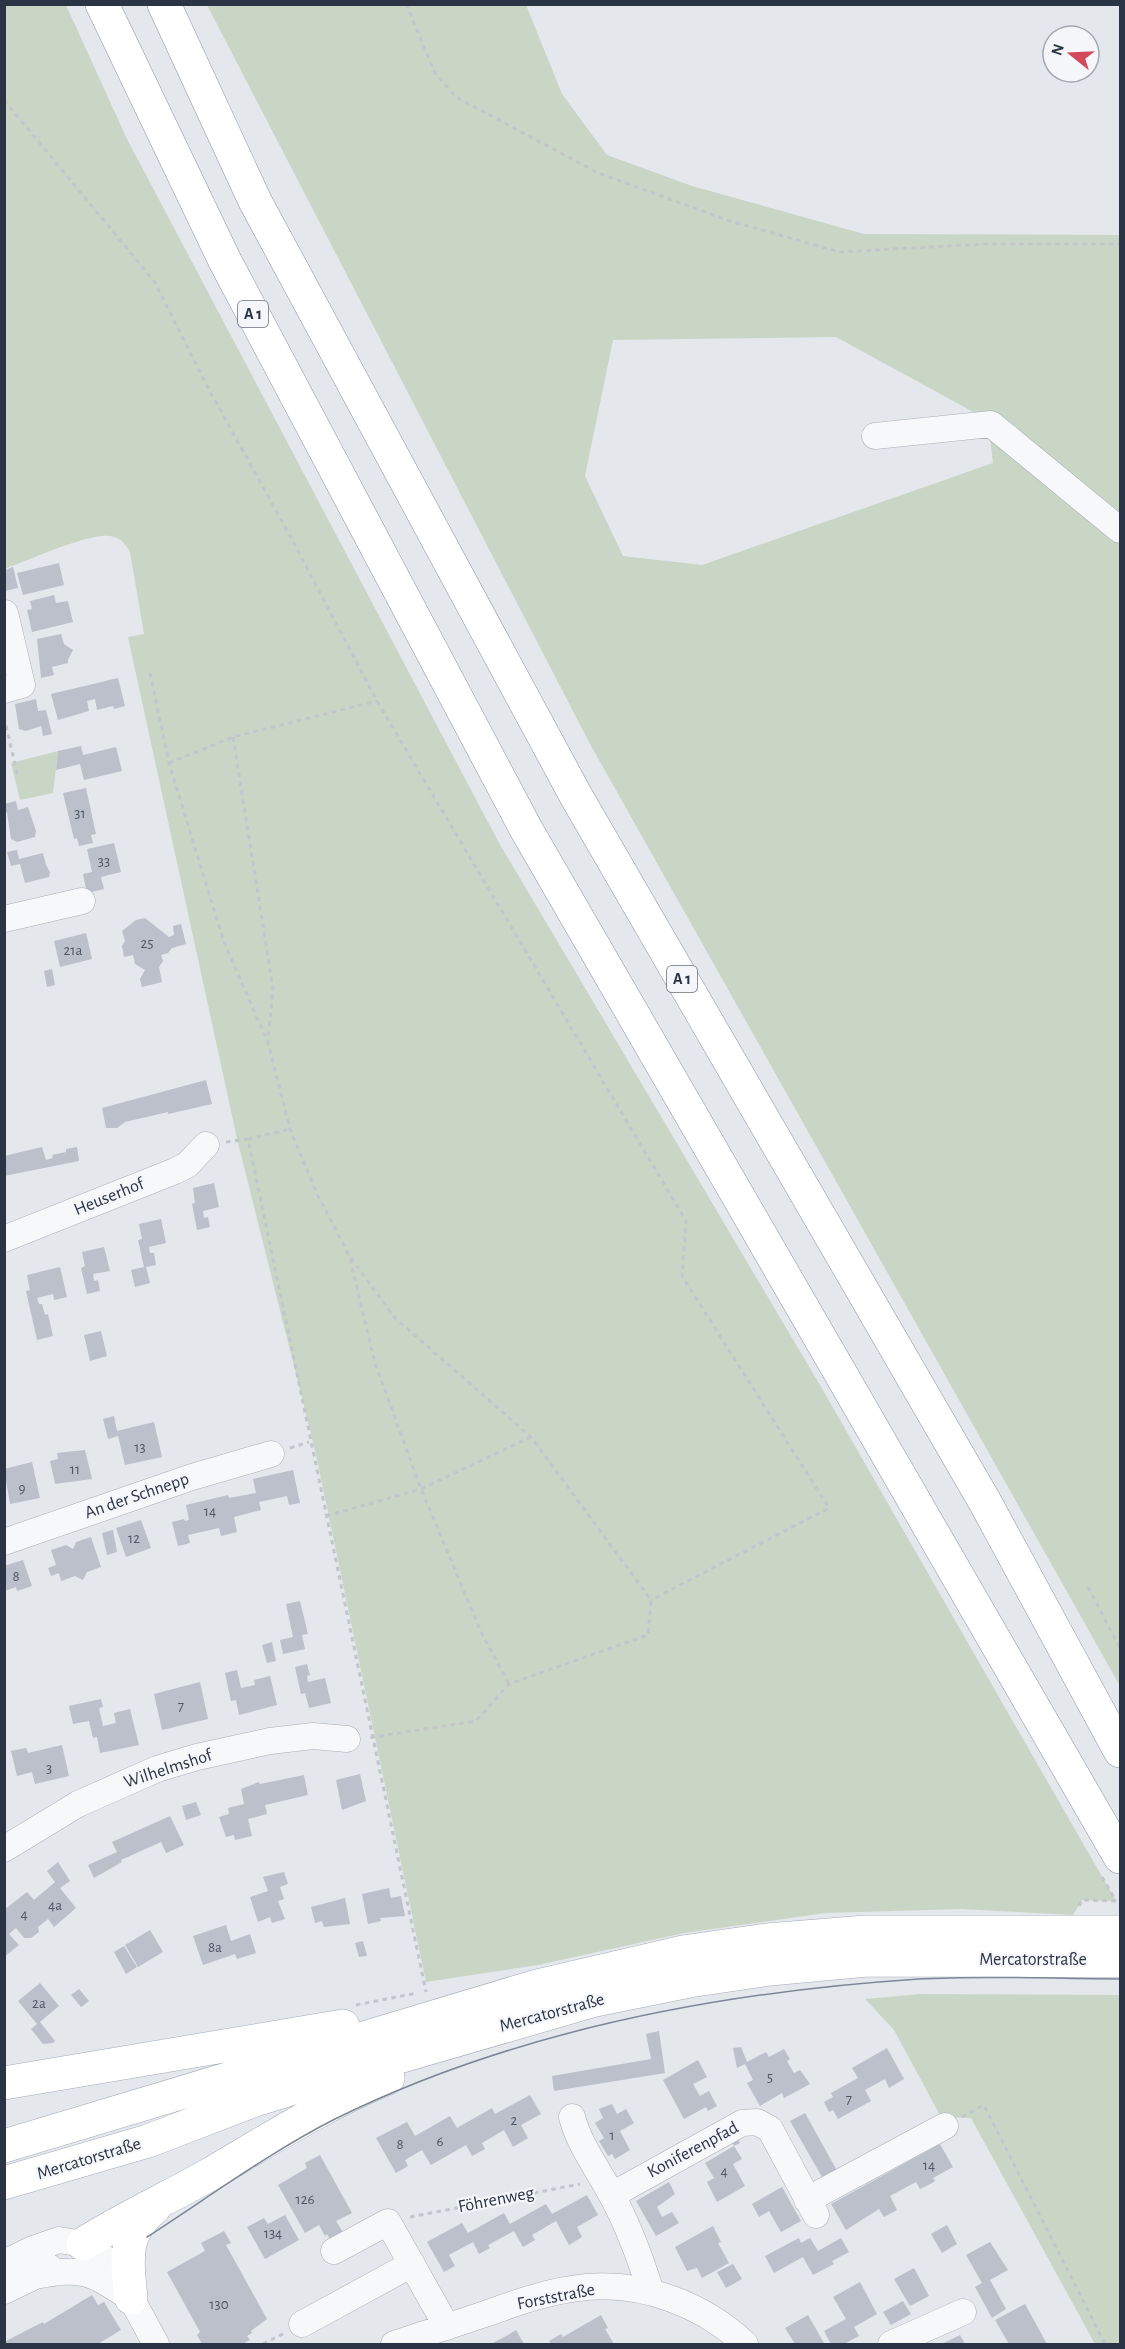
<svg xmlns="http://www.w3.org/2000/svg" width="1125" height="2349" font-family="'Alegreya Sans',sans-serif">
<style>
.green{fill:#c9d6c5;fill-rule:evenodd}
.building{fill:#bbc0ca}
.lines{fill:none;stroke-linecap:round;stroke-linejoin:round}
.minor-casing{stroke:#a9aeb7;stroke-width:27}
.major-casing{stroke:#a3abb8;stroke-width:34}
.highway-casing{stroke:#8b94a3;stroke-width:34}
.path{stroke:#c2c5cb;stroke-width:3;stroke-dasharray:4.5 4.5;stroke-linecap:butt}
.minor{stroke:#f7f8fa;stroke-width:26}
.major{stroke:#fff;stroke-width:33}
.highway{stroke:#fff;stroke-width:33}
.tram{stroke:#7d8696;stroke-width:1.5}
.labels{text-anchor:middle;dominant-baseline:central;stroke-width:4.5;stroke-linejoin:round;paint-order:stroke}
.number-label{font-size:15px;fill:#4f5766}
.shield{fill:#f4f6f9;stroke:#676e7b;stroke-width:1.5}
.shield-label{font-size:16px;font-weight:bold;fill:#2b3445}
.street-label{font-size:18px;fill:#2b3445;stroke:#f4f6f9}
</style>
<rect width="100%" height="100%" fill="#e4e7ec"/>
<path class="green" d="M5,4L66,5L127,139L498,841L824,1392L1116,1901L1082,1900L1073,1915L960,1909L825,1913L684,1933L538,1965L426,1982L315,1450L238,1143L128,637L144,634L130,552C125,543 120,537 109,536C89,533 26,561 5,569Z
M207,5H526L562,94L607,155L692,186L864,234L1120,235V1686L590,744ZM836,337L988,420L993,463L702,565L623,556L585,476L613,340Z
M58,751L53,793L20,800L11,763Z
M921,1994L1120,1995V2344H1095L971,2118L941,2117L894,2030L865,1999Z"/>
<path class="building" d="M59,563L64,585L23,595L17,573Z
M13,567L18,588L5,591V570Z
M54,595L56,603L68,601L73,622L32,632L27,610L32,609L30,601Z
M61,634L64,644L73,650L68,660V663L52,667L54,675L41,678L37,639Z
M118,678L125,706L114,709L113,706L97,710L95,699L87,701L89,711L58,720L51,694Z
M36,699L38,711L46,710L52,734L43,736L41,726L26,731L19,729L15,704Z
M81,746L83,755L116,747L122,771L84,780L80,764L56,770L58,751Z
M86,788L96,834L91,835L93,843L79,846L77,838L74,839L63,793Z
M16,801L18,810L28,807L36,831L35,837L17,842L11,839L7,812L4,813V804Z
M114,843L121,872L101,877L104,889L87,893L83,874L92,872L87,849Z
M17,850L19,859L43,853L46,865L50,872L49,877L25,883L20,864L11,866L7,852Z
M145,918L169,937L174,935L173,926L181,924L186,944L172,948L168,953L161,955L163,961L159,967L162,982L142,987L140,979L145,970L135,964L133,955L124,957L122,946L125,941L122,931L136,920Z
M86,933L92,959L60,967L54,941Z
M52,969L55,985L47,987L44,971Z
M206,1080L212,1104L168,1114V1112L125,1122L117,1128H106L102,1108Z
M42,1147L46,1160L53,1158L52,1155L66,1152V1149L77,1147L79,1161L4,1176V1156Z
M214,1183L219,1207L203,1211L204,1218L208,1217L210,1227L197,1230L192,1204L195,1203L193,1188Z
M161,1219L166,1243L149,1247L150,1253H154L156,1265L146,1267L150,1283L135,1287L131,1270L144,1267L138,1240L142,1239L139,1224Z
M104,1247L110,1271L93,1274L94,1281L98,1280L100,1291L87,1294L81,1268L85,1266L82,1252Z
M60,1267L67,1297L54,1300L53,1294L37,1298L39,1304H42L45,1315L48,1314L53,1336L37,1340L26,1291L30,1290L27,1275Z
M101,1331L107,1356L90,1361L84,1335Z
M114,1416L117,1431L154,1422L162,1457L125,1465L118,1436L108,1439L103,1419Z
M85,1450L92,1479L55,1484L50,1461L58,1459L57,1453Z
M32,1462L40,1498L10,1504L4,1469Z
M293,1470L300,1503L289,1505L287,1496L259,1502L261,1510L234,1517L237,1532L221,1536L219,1528L188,1535L190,1543L178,1546L172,1522L184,1519L185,1521L189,1520L186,1505L228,1495L229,1498L256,1493L253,1479Z
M141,1520L151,1548L126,1557L116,1528Z
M113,1530L117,1552L107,1555L102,1533Z
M91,1537L101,1567L87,1572L83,1580L75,1576L61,1581L59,1573L51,1576L48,1568L56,1565L51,1550L66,1545L73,1549L76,1542Z
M23,1560L32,1586L17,1591L16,1587L4,1591V1566Z
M300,1601L308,1634L302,1635L305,1649L283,1654L280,1640L293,1637L286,1604Z
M272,1642L276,1661L267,1663L262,1645Z
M307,1664L310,1675L307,1676L308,1682L325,1678L331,1703L309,1708L305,1693L301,1694L295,1667Z
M237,1670L241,1688L255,1685L254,1680L270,1676L277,1705L239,1715L236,1700L231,1701L225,1673Z
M200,1682L208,1719L162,1730L154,1694Z
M101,1699L103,1707L99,1708L103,1726L116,1723L114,1713L130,1709L139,1745L100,1753L97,1737L93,1738L89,1721L73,1724L69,1706Z
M62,1745L69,1776L35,1784L32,1772L17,1776L11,1751L26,1748L28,1753Z
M360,1774L366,1801L342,1810L336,1780Z
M304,1775L308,1795L265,1805L267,1814L248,1819L252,1836L235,1840L234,1835L226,1837L219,1817L229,1814L228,1808L244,1804L241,1789L259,1782L260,1784Z
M196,1802L201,1815L186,1820L182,1806Z
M170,1816L184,1845L166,1853L161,1842L121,1860L122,1862L94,1878L88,1865L117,1852L112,1842Z
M58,1862L70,1881L60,1888L76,1908L54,1927L48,1919L38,1927L39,1932L31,1938H24L16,1928L9,1934L19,1945L4,1957V1910L27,1892L34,1900L55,1882L47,1871Z
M284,1872L288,1884L280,1887L284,1899L278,1901L285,1919L272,1923L270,1917L258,1922L250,1897L268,1891L263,1877Z
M389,1888L391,1898L401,1896L405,1916L380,1918L381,1921L368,1924L362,1894Z
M345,1898L350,1924L324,1927L322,1921L315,1923L311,1907Z
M226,1925L231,1941L250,1934L256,1953L237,1959L235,1954L203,1965L193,1936Z
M150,1930L163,1952L138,1967L125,1945Z
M363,1941L367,1956L359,1957L355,1943Z
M124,1946L137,1967L126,1974L114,1952Z
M40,1983L59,2006L40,2022L55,2041L53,2043L43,2044L31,2029L37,2024L18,2001Z
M79,1989L89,2001L81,2007L71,1995Z
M659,2031L665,2073L554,2091L552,2076L651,2059L646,2034Z
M741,2047L747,2062L766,2052L769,2057L784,2049L790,2059L787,2061L794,2073L800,2070L810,2084L784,2098L782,2093L760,2106L747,2083L753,2080L745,2064L737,2068L733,2048Z
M887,2048L904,2079L889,2088L885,2079L865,2090L871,2101L838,2119L833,2110L829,2112L824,2102L833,2097L831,2093L858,2078L852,2068Z
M698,2060L707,2077L693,2084L700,2096L709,2091L717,2106L708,2111L706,2107L684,2119L663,2080Z
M530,2095L541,2114L521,2125L528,2138L513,2147L504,2130L482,2143L485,2149L472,2156L466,2145L431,2165L422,2150L405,2160L408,2166L396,2173L376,2138L407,2122L415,2136L450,2116L457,2128L492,2108L495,2114Z
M612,2104L617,2114L626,2109L634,2123L620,2131L630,2150L615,2159L612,2154L608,2156L599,2141L604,2138L595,2123L603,2118L599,2109Z
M805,2113L840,2176L826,2184L790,2121Z
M736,2135L740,2143L734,2146L742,2159L733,2164L745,2186L717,2202L707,2182L714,2178L705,2163L734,2146L730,2139Z
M940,2144L953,2167L933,2178L935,2181L932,2183L920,2189L916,2182L890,2196L897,2210L884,2217L879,2209L846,2230L831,2204Z
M320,2155L352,2213L336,2221L344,2234L331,2241L327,2234L325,2236L319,2225L305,2233L278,2185L307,2168L305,2163Z
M669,2182L675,2194L657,2207L662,2217L672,2212L679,2223L656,2236L636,2201Z
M782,2187L801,2221L781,2232L769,2211L759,2217L752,2204Z
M587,2195L598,2215L577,2227L582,2237L569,2245L556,2221L532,2235L535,2240L523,2247L514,2231L488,2245L490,2248L479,2254L473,2242L449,2255L455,2266L444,2272L427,2242L462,2223L468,2233L504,2213L510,2224L546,2204L552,2214Z
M285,2215L299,2240L265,2259L247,2227L264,2218L268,2224Z
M947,2225L957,2244L942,2253L931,2234Z
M713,2226L721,2242L718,2243L729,2263L702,2278L697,2268L687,2271L675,2247Z
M224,2231L231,2243L226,2245L267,2319L251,2331L252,2333L247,2336L250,2340L242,2344H202L197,2335L200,2332L167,2272L205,2251L201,2243Z
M799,2238L801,2243L810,2238L818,2251L841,2238L849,2252L832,2261L834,2264L813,2275L803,2257L774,2273L765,2256Z
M990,2242L1008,2270L990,2280L1006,2309L992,2318L975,2287L982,2283L966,2255Z
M733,2264L742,2279L726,2288L717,2272Z
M914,2268L929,2296L910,2306L894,2279Z
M860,2282L877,2314L854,2327L859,2336L844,2344H831L824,2331L846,2319L833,2297Z
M92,2295L98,2305L104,2302L121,2330L98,2344H4V2342L43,2322L44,2324Z
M903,2301L911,2314L891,2325L883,2312Z
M1025,2304L1047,2344H1009L995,2320Z
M601,2315L608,2328L605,2329L614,2344H551L549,2341L561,2334L563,2337Z
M808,2315L824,2343L795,2344L785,2328Z
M516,2330L524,2344H491L508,2335Z
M960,2335L965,2344H942Z"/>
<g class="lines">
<defs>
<path id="minor" d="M875,436L991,424L1120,530
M4,690L22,685L5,613
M4,919L82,901
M4,1239L175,1171L187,1165L206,1145
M4,1542L192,1477L271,1454
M4,1849L78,1804L157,1769L197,1757L270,1741L313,1736L347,1739
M572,2117C579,2144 597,2168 610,2192C628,2224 640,2257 651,2292
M612,2195L742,2123L757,2122L770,2129L816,2215
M807,2200L945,2126
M334,2251L388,2222L447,2327
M4,2263L33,2249L59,2240L83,2244L112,2263L156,2344
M35,2276C83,2267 89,2271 129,2297
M4,2291L35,2276L49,2267
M302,2324L412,2264
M394,2344C425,2334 455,2324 485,2314C518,2302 552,2290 587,2287C644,2282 704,2305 745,2344
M891,2344L963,2312"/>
<path id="major" d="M4,2083L343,2026
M4,2146L537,1986L683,1952L767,1940L866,1932H1120
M4,2183L148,2141L255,2100L316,2081L595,2000L689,1981L770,1969L867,1960L1120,1961
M83,2244C123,2219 166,2199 207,2176C267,2141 324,2104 388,2078
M131,2298C127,2260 122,2233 155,2207"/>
<path id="highway" d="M102,4L225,261L526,829L1120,1857
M164,4L255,201L576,796L985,1502L1120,1751"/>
</defs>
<use href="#minor" class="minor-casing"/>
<use href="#major" class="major-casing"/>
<use href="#highway" class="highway-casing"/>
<path class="path" d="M406,4L435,73L456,97L598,173L730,221L840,252L984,244H1120
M4,100L154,281L207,386L289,534L377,701L686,1221L682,1276L829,1508L651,1600
M150,673L169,763L224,942L268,1043L290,1129L317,1194L350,1257L395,1318L531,1437L651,1600L648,1635L509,1684L476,1721L368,1738
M4,717L18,777
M233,737L273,989L268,1041
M169,763L233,737L377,701
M248,1139L290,1129
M226,1142L248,1139L426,1992
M350,1259L375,1363L421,1489L482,1634L509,1684
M290,1448L309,1442
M326,1516L421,1489L531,1437
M1088,1587L1120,1648
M1102,1877L1116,1901
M1079,1906L1082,1900L1116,1901
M356,2005L417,1993
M962,2117L984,2105L1105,2344
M410,2217L580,2184
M263,2344L283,2334"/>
<use href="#minor" class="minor"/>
<use href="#major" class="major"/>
<use href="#highway" class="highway"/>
<path class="tram" d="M147,2237C209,2197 270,2152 335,2119C515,2030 720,1992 919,1979C986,1975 1054,1979 1120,1979"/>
</g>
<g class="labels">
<g class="number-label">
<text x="80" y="813">31</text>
<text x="104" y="861">33</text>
<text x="147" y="943">25</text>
<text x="73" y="950">21a</text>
<text x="140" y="1447">13</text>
<text x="75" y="1469">11</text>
<text x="22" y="1488">9</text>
<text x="210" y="1511">14</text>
<text x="134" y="1538">12</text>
<text x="16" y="1576">8</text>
<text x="181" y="1706">7</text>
<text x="49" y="1768">3</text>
<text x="55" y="1905">4a</text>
<text x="24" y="1914">4</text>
<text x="215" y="1947">8a</text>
<text x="39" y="2003">2a</text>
<text x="770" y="2077">5</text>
<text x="849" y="2099">7</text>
<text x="514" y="2120">2</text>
<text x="612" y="2135">1</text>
<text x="440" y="2141">6</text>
<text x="400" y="2144">8</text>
<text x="929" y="2165">14</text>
<text x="724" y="2171">4</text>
<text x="305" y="2199">126</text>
<text x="273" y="2233">134</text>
<text x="219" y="2304">130</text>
</g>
<g class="shield">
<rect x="238" y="301" width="30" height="26" rx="4.5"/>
<rect x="667" y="966" width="30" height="26" rx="4.5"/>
</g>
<g class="shield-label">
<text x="253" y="314">A 1</text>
<text x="682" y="979">A 1</text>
</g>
<g class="street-label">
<text transform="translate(109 1197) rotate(-22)">Heuserhof</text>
<text transform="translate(137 1496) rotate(-19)">An der Schnepp</text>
<text transform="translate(168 1769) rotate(-18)">Wilhelmshof</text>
<text x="1033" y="1960">Mercatorstraße</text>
<text transform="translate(552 2013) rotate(-15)">Mercatorstraße</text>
<text transform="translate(693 2150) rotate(-28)">Koniferenpfad</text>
<text transform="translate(89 2159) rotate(-17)">Mercatorstraße</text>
<text transform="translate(496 2200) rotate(-11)">Föhrenweg</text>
<text transform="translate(556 2297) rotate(-11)">Forststraße</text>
</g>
</g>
<rect width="1125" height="2349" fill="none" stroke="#2b3445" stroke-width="12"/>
<g transform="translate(1071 54) rotate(288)"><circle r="28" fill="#f4f6f9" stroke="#a4a8b1" stroke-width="1.5"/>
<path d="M0-4.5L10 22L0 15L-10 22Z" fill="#d1495b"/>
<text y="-9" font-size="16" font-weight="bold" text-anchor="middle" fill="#2b3445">N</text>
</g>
</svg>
